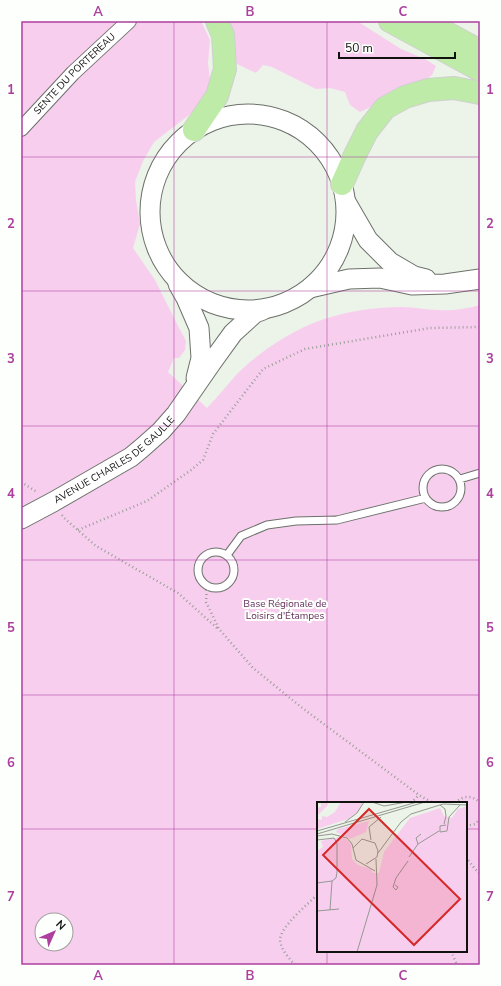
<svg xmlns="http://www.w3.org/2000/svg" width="501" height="986" font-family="'Nunito Sans',sans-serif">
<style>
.green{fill:#f8ceef;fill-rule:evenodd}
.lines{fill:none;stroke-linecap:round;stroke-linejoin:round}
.lane-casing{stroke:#6c726a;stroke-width:9}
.street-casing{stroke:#6c726a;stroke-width:16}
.secondary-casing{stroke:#6c726a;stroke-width:21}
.primary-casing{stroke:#cfd0cf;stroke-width:24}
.path{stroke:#9a9f98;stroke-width:2.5;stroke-dasharray:1 3;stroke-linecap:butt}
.lane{stroke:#fff;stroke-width:7}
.street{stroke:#fff;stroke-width:14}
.secondary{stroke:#fff;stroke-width:19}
.primary{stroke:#bfeba8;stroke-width:22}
.grid{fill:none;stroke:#ad409e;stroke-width:1;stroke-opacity:0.55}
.labels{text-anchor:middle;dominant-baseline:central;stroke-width:4;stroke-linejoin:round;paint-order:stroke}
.street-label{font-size:10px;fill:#10120f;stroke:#fcfffb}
.park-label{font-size:10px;fill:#66305e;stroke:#fcfffb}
.inset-road{fill:none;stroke:#949992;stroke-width:1}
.view{fill:#d62828;fill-opacity:0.15;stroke:#d62828;stroke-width:2}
.inset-edge{fill:none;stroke:#10120f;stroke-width:2}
.neatline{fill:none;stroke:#ad409e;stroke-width:1.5}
.grid-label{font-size:13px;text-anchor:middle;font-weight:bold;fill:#ad409e}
</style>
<rect width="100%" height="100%" fill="#ecf3e9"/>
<path class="green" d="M21,21H201L210,40L208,63L210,80L208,94L193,112L154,142L143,161L135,182L136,200L140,224L133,248L155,280L178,326L186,341L185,350L179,358H174L168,372L207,408C218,397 227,385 237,374C258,353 288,333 316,322C342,312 374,307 402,307C414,307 426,310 438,310C452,311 466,309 480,305V965H21ZM318,803H466V951H318ZM42,920H66V944H42Z
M231,21H357L401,49L425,59L436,66L432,75L423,82L360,112L350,105L345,92L330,88L316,89L272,67L263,65L256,73L235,63Z"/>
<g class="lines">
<defs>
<path id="lane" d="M423 488a19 19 0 1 1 38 0a19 19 0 1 1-38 0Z
M460,479L480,473
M198 570a18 18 0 1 1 36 0a18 18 0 1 1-36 0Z
M227,555L241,536L267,525L296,521L337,520L426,498"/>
<g id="street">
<path id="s1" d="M21,129L73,73L129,21"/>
</g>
<g id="secondary">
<circle cx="248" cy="212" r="98"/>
<path d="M346,202L368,240L390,262L414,276L426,279"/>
<path d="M178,284L186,298L199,328L201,358L196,378"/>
<path d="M310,288L349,279L380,278L412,285L445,284L480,279"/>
<path id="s2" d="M21,519L53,502L131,457L143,447L161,431L176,414L212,362L233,333L255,313L263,310"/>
</g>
<path id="primary" d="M390,21L480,70
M425,21L480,51
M194,130L217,96L225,69L223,35L217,21
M342,184L354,157L367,131L385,108L405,97L428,90L454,88L480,93"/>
</defs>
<use href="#lane" class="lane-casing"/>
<use href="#street" class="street-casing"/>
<use href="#secondary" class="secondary-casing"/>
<use href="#primary" class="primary-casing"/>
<path class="path" d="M21,482L37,492
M62,515L64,518L96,546L178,593L217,628
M78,530L147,501L191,470L203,460L213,434L263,369L305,349L430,328L480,327
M207,586L206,602L219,629L253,668L301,707L419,795L433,803
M411,803L419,795
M455,803C463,795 473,795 480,803
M466,826L475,824L480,819
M466,857L475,869L480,874
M451,951L457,965
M295,965C289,958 281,950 280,940C280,927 308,904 318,894"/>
<use href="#lane" class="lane"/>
<use href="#street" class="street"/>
<use href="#secondary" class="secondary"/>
<use href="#primary" class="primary"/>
</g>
<path class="grid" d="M174,21V965M327,21V803M21,157H480M21,291H480M21,426H480M21,560H480M21,695H480M21,829H318M466,829H480M327,951V965"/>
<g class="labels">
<g class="street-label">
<text stroke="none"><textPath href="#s1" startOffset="77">SENTE DU PORTEREAU</textPath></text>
<text stroke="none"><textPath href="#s2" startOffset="111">AVENUE CHARLES DE GAULLE</textPath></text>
</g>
<g class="park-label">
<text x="285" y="604">Base Régionale de<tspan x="285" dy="12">Loisirs d'Étampes</tspan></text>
</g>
</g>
<g transform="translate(317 802)">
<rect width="150" height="150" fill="#ecf3e9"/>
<path d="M4,0H11V3L0,14V6L4,5ZM24,0H46L42,9L31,17L0,27V17L5,18V14L10,15L18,10ZM150,4V150H0V49L6,45L4,39L23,35L29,37L34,42L35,57L41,63L54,67L56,71H62L67,50L93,16L123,6L127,14L135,16L141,7ZM52,19L49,30L33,37L19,30L21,27Z" fill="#f8ceef"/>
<path class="inset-road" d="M55,0L67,4L90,0M123,3L128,7L129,14L127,22M28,20L40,11L47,0M129,23L123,24V30L130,29L132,15L143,3M0,29L100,0M0,32L108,0M0,34L15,32L30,36L35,42L39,58L58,69M0,38L17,36L20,41V70L19,76L15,79L13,108M54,38L52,25L64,15M101,42L99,36L104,32M36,46L45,37L58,41L61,49L60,55L49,62M61,51L84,20L94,12L126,2L150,3M92,55L101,42L122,29M0,81L15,79M78,83L81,85L79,88L76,85L79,76L91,59M0,109L22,107M40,150L60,83L59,57"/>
<path class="view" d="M52,7L143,97L97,143L6,53Z"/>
<rect width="150" height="150" class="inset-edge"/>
</g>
<rect width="501" height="986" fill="none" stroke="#fcfffb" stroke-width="44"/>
<g transform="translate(54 932) rotate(45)"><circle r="19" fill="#fcfffb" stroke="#9ea09d"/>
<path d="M0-3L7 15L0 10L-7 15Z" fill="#ad409e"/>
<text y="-6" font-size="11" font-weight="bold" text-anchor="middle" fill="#10120f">N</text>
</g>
<path d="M339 52v6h116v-6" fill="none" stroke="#10120f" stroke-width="2"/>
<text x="345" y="52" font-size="12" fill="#10120f" stroke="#fcfffb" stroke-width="3" paint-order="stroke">50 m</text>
<rect x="22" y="22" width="457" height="942" class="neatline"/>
<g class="grid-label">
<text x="98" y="16">A</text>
<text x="250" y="16">B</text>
<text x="403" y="16">C</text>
<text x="11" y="94">1</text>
<text x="490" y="94">1</text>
<text x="11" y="228">2</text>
<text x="490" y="228">2</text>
<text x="11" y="363">3</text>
<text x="490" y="363">3</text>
<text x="11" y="498">4</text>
<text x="490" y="498">4</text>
<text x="11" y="632">5</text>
<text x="490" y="632">5</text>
<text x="11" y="767">6</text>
<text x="490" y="767">6</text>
<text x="11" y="901">7</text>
<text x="490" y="901">7</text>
<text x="98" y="980">A</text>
<text x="250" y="980">B</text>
<text x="403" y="980">C</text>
</g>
</svg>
